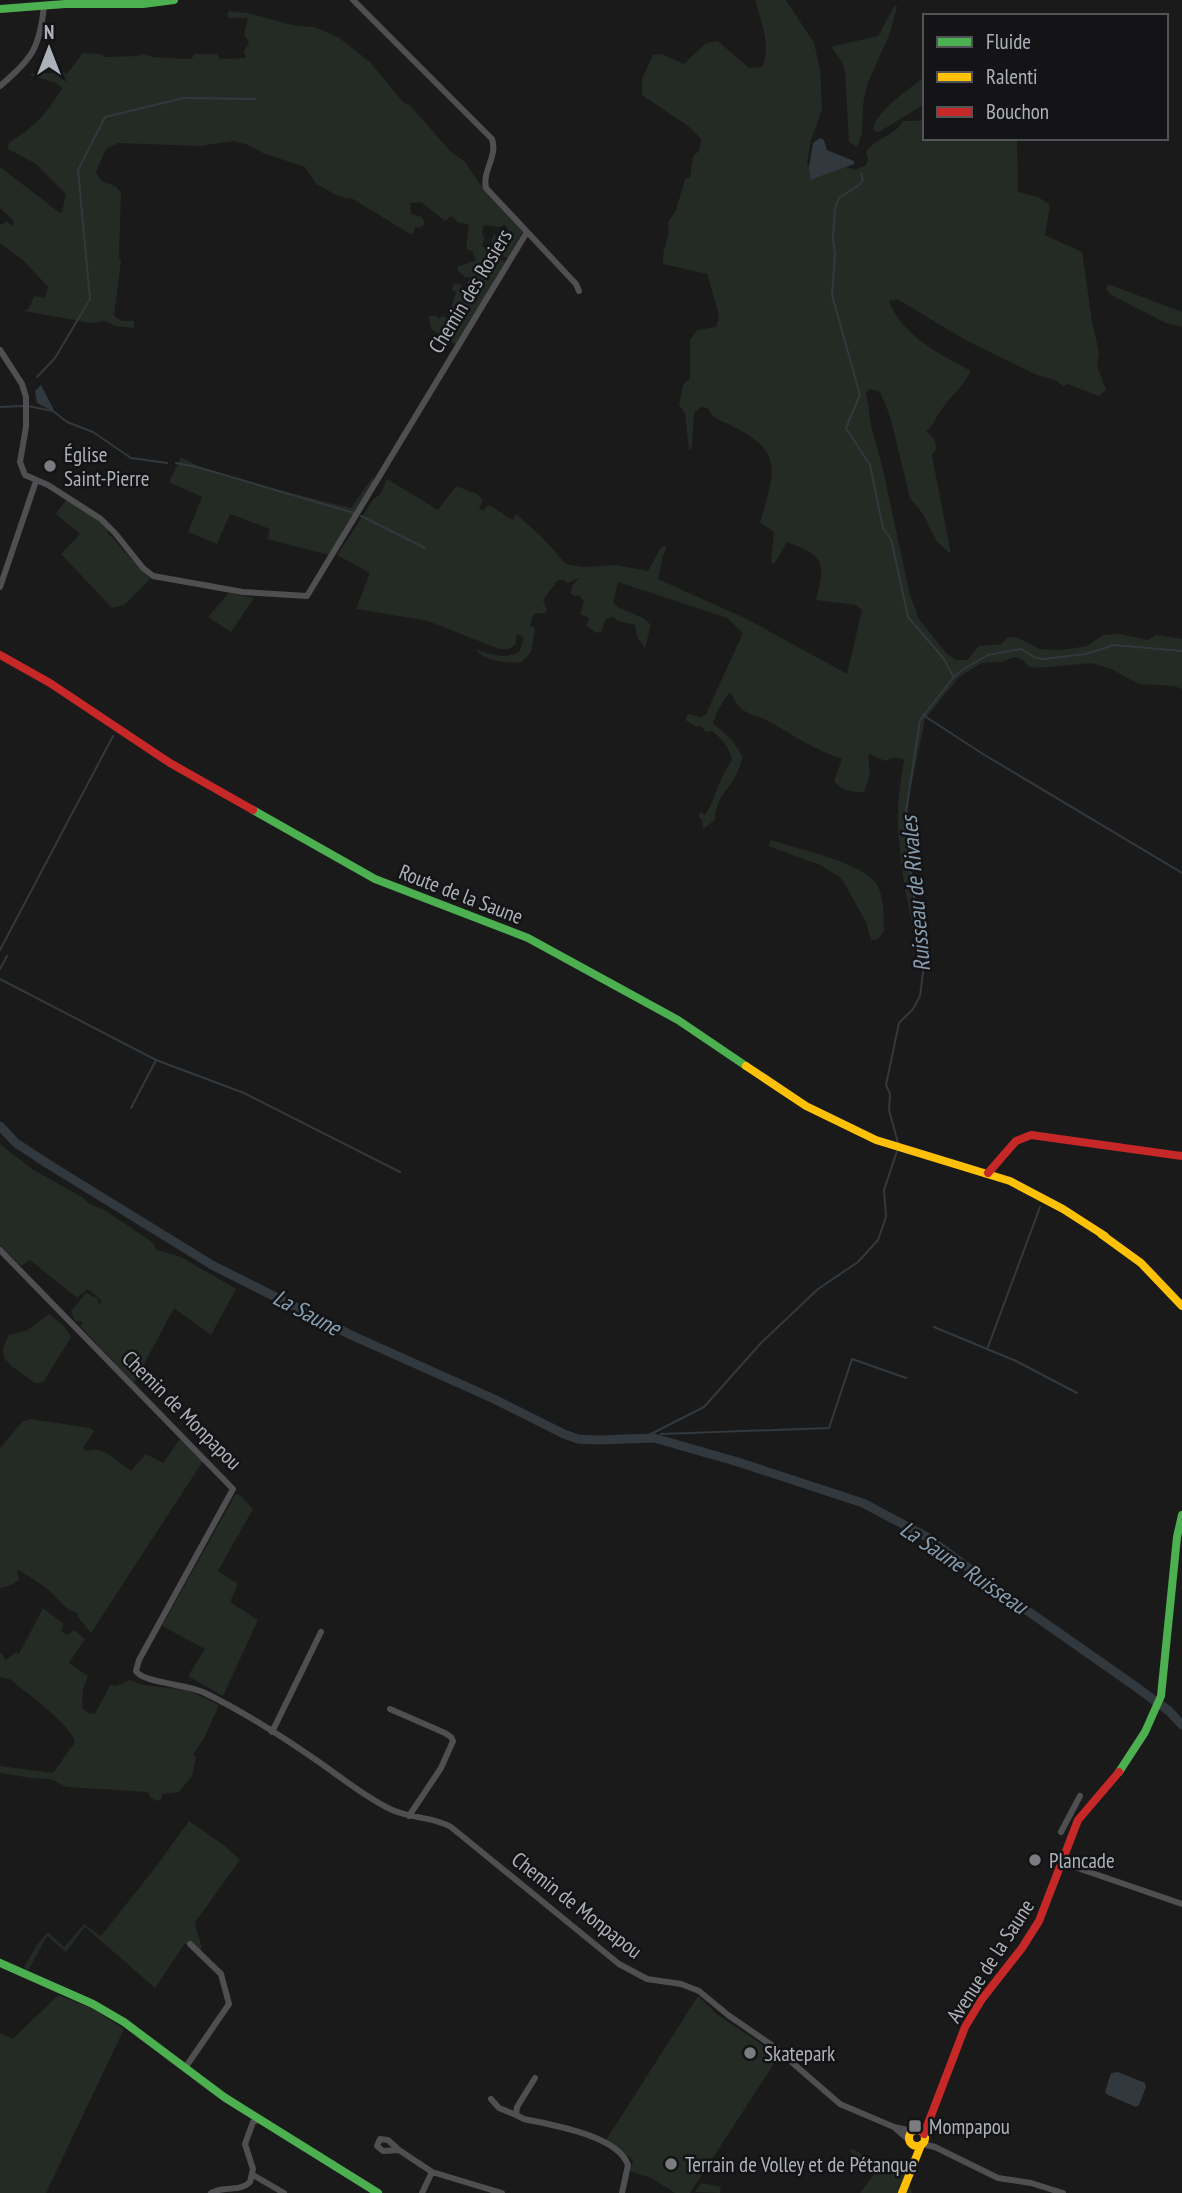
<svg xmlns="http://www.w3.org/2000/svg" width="1182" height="2193" font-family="'PT Sans Narrow',sans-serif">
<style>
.green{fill:#242a24}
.water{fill:#31393f}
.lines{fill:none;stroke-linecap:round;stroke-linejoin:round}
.stream{stroke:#31393f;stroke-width:2}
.river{stroke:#31393f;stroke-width:9}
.street{stroke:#4f4f52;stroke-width:6}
.fast{stroke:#4caf50;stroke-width:8}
.slow{stroke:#ffc107;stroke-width:8}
.jam{stroke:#c62828;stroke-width:8}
.poi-dot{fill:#7a7c81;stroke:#141416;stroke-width:2.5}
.labels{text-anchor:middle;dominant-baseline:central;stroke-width:5;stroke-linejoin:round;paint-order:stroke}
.street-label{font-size:21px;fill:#adb1b9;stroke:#141416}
.poi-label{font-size:21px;fill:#adb1b9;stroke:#141416;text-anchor:start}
.water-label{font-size:23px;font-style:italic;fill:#879eb0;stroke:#141416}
</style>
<rect width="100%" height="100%" fill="#1a1a1a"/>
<path class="green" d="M755,0H786L814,43L820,68L822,110L811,140L807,164L809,167V179L845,166L855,170L866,165L868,159L866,152C875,138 895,136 903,121H918L925,117V138H1017L1018,192L1038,197L1050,205L1045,235L1082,252L1092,321L1099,352L1097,366L1106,390L1099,396L1067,384L1063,386L1055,380L1037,375L967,341L897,299L889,301C902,336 940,354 971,371C963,387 949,398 939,413C935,420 933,426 926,431L933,437L937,448L932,455L951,554L937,542L923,514L910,498L890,416L880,392L870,389L866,392L872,430L882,465L910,595L919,619L947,654L956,660H967L979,646L1001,644L1008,637L1019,638L1039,649L1062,650L1087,646L1103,635L1120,634L1147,640L1156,635L1182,639V689L1174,686L1139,684L1111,669L1092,663L1039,668L1029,667L1023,660L1015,657L1001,662L982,663L959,677L925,719L909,797L907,830L913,903L925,958L921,959C909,913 899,867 898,820C897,800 901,780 904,760L896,757L885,761L870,754L868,757L870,775L864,792C853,792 841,791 834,781L842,759C817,751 791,734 768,721C758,716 746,715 739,706C734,701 735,697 729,693L718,710L713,723L732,740L743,757C740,766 737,776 731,784C722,795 715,804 715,820L703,829L702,820L698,816L701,812L705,815C717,796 718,779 732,760C729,746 722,739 712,731L706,732L701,726L697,727L685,720L688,714L701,717L706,714L743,633L727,618L618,582L613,603C624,613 641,613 651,625L645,648L637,637L635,625L618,621L614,617L606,619L601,632L597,633L586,626L589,618L580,614L584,601L579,595L574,596L570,593L574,583L581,577L568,583L563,580H558L543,600L547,610L545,613L534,614L530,625L535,629L531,652L522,662C507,664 484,661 475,649C489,654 504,660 519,652L524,638L517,634L515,645L509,649H499L428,621L356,609L370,573L337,555L373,500L381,493L387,479L438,510L456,486L477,494L483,500L479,509L483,511L489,505L513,520L516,514L541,536L566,564L583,567L616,565L648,571L661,547L667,546L663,556L658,579L749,620L847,674L862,610L856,605L816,600C826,562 824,556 787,542L774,564L771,563L774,532L760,523C775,470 785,451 728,424C719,420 712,418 708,408L701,407L694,413L692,448L689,450L685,413L679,405L683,385L690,378V340L697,330L716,327L719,315L707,274L663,264C662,246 671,239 668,222L676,210L685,179L690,177L693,156L699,151L701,139L688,126L642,95V79L653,55L662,54L684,64L706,43L718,41L749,68L762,67C772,46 761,22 755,0Z
M895,5L897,6L890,33L867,85L863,105L862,134L857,147L849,142L845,71L842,62L832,48L834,46L878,36Z
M230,11L248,13L292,25L314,27L338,37L370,62L404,103L410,105L450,151L465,162L479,183L523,231L508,258L499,255L503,248L502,245L499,249L494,247L491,242L494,235L500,236L508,230L505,225L498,227L484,225L482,233L485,238L482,246L488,249L490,258L496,261L501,259L505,262L456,345L431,329L429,316H436L439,319L442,316L449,319L456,315V310L452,306L456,292L452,289L454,284H459L465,289L470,277H465L458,271L457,267L476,260L472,251L466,249L469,224L459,223L451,216L445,221L421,202L410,203L411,214L422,217L425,224L421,227L414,228V233L410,234L351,198L347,199L336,195L316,184L305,167L263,153L246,144L233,141L200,146L118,143L106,149L96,172L101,181L115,186L121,192L119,257L121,261L114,316L122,321H134V328L115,326L106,321L90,323L24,311L29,308L34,296L45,298L48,287L24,261L0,243V225L7,221L12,226L14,221L0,208V167L60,213L62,212L66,194L36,164L8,149L9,142C33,129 49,111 62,88L54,82L29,75C39,70 50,76 61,71L67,74L83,53L100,54L105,57L138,56L142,54L153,57L191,59L195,54H217L220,59L246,58L244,52L249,42L244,35L248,18H229L227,14Z
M925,76V104L879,132L873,130C875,111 910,89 925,76Z
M1108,284L1182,312V327L1166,323L1111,295L1106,289Z
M181,457L198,466L286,492L351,508L372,478L376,480L329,555L267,539L270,529L230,514L217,544L188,532L202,497L169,482Z
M66,500L98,519V522L101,521L109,529L107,532L150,579L124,605L112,608L61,554L80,534L56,514Z
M229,593L254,598L231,632L208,617Z
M771,840C798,849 860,862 876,883C884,894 884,918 884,931L878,939L871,940L866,922L841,878L820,865L768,846Z
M0,1144L32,1169L82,1197L88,1203L106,1211L152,1242L157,1250L181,1257L236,1289L211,1335L174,1308L134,1383L80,1326L83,1322L75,1321L71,1311L86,1293L98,1299L99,1305L102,1301L88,1289L77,1298L30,1260L21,1266L0,1246Z
M49,1314L64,1326L71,1337L44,1381L40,1383H35C26,1376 2,1363 3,1351C3,1346 7,1340 9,1335L28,1330Z
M31,1419L90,1428L94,1431L83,1448L88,1451C103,1445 119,1463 131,1471L146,1454L163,1463L180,1439L203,1461L91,1633L78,1617L77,1613C64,1609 60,1601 51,1592C40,1583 30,1576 17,1570L19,1580L9,1586L0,1588V1448L22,1422Z
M239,1494L253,1509L218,1571L238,1584L230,1602L258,1620L223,1696L188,1676L205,1649L162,1626L235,1495Z
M43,1608L64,1624L61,1631L68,1635L74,1630L85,1639L69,1663L88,1676L83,1689L82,1708L88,1713L95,1714L110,1685L116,1686L130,1680L142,1685L187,1690L219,1705L204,1738L193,1755L196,1757L192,1776L179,1792L162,1794L161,1800L157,1801L150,1797L148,1792L66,1787L51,1779L31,1778L0,1773V1766L53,1773L75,1742C71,1724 26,1693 10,1679L0,1677V1652L6,1660L16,1652L19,1654Z
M189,1821L225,1846L240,1860L196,1921L195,1926L202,1947L197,1954L185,1943L155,1988L85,1927L66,1952L47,1936L28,1971L24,1967L37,1945L48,1932L64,1947L84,1924L101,1936L158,1864Z
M58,1995L92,2008L124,2029L46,2193H0V2033L13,2039Z
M698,1996L718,2015L779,2056L690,2193H675L651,2178L630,2171L633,2160L606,2140Z
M853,2149L875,2162L906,2175L904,2182L910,2186L912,2193H860L875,2173L854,2157L849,2150Z
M701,2183L721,2187L720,2193L695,2192Z"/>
<path class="water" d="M820,138L824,140L827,150L854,161V164L810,180L809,167L813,143Z
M41,385L53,408V411L37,403L35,391Z
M1118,2072L1145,2083L1146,2087L1139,2105L1136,2107L1108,2095L1105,2092L1111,2073Z"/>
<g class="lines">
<path class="stream" d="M861,173L863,180L859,185L839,198L835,208L833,237L835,254L832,295L860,395L846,428L870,465L883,528L891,539L908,617L944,659L953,676
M37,377L55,358L90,299L78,170L105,117L184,98L255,99
M28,406L53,411L67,422L93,432L131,458L167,463
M0,407L23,406
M176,463L197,467L354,513
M361,516L425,548
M923,715L983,754L1182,873
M0,950L113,736
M0,969L7,956
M0,979L156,1060L244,1093L400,1172
M131,1108L156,1060
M898,1143L889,1110L890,1094L886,1085L899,1023L913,1009L920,996L924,965L904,825L920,720L954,677L962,670L988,655L1021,649L1036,658L1044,659L1086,654L1114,645L1182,651
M934,1327L1016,1361L1077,1393
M988,1347L1040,1207
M661,1434L829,1428L852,1359L906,1378
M654,1438L656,1437
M639,1440L704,1407L761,1343L818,1289L858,1262L878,1240L886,1217L884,1190L897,1151"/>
<path class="river" d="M0,1126L16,1143L48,1164L212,1265L351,1335L494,1399L564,1434L578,1439L598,1440L654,1438L738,1462L863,1503L927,1537L995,1588L1132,1684L1169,1711L1182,1725"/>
<path class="street" d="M353,0L492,139C498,156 482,171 486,188L576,284L579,291
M0,86C32,59 40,48 44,5
M0,350L22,384L26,397V427L20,462L25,475L48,485L101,519L115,533L143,568L153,576L243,592L307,596L527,232
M0,587L36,481
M0,1250L233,1489L139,1660L136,1671C143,1683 187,1684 205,1693C244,1712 283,1737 319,1762C342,1778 365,1797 390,1809C410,1819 432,1816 451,1827L619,1964L647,1979L681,1984L699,1991L728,2015L773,2046L840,2104L894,2127L912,2131
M390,1709L445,1733L451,1737L453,1741L441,1768L409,1816
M272,1732L321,1632
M1061,1832L1080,1796
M1063,1863L1182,1904
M185,2068L229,2004L221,1974L190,1944
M535,2078L517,2107L516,2115L524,2119C551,2125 618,2135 628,2165L622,2193
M491,2099L499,2108L516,2115
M896,2129L909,2140
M380,2139L388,2140L399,2150L383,2151L377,2146Z
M922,2144L935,2147L998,2178L1031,2183L1063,2193
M399,2150L432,2172L502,2193
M253,2175L284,2193
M211,2193C224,2185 239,2193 250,2182L253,2169L245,2144L253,2122L260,2119
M422,2193L432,2172"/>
<path class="fast" d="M0,9L65,4H143L174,0
M253,810L375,879L528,938L678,1020L746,1066
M1119,1772L1145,1732L1161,1696L1177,1537L1182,1515
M0,1963L93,2004L124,2022L224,2097L378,2193"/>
<path class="slow" d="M746,1066L806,1106L876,1140L1010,1181L1063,1209L1105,1236
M1101,1234L1141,1263L1182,1306
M909 2138a8 8 0 1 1 16 0a8 8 0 1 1-16 0Z
M902,2193L921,2145"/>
<path class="jam" d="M0,655L50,683L170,763L253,810
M988,1173L1016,1141L1031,1135L1182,1156
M924,2134L965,2027L982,1999L1022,1948L1039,1921L1078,1820L1119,1772"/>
</g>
<g class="poi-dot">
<circle cx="50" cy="466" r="7"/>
<circle cx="1035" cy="1860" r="7"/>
<circle cx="750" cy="2053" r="7"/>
<rect x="908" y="2119" width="14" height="14" rx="3.5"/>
<circle cx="671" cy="2164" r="7"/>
</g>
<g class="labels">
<g class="street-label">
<text transform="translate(470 291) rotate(-59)">Chemin des Rosiers</text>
<text transform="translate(461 894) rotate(21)">Route de la Saune</text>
<text transform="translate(182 1410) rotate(45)">Chemin de Monpapou</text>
<text transform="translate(577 1905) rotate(38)">Chemin de Monpapou</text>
<text transform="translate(990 1961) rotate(-57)">Avenue de la Saune</text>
</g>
<g class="poi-label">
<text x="64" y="454">Église<tspan x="64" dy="24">Saint-Pierre</tspan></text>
<text x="1049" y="1860">Plancade</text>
<text x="764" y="2053">Skatepark</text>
<text x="929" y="2126">Mompapou</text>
<text x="685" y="2164">Terrain de Volley et de Pétanque</text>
</g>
<g class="water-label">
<text transform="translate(915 894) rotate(-95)">Ruisseau de Rivales</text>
<text transform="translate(307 1312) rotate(28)">La Saune</text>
<text transform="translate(964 1567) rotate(34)">La Saune Ruisseau</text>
</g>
</g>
<rect x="923" y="14" width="245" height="126" fill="#141416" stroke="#515357" stroke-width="2"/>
<rect x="937" y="37" width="35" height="10" fill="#4caf50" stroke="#515357" stroke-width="2"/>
<text x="986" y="49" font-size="21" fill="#adb1b9">Fluide</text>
<rect x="937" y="72" width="35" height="10" fill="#ffc107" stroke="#515357" stroke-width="2"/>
<text x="986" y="84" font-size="21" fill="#adb1b9">Ralenti</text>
<rect x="937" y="107" width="35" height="10" fill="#c62828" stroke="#515357" stroke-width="2"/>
<text x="986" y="119" font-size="21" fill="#adb1b9">Bouchon</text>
<g transform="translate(49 49)" stroke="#141416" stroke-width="5" paint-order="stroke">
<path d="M0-5L12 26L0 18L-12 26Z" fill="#adb1b9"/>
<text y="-10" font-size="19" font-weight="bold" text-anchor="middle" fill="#adb1b9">N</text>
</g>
</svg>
